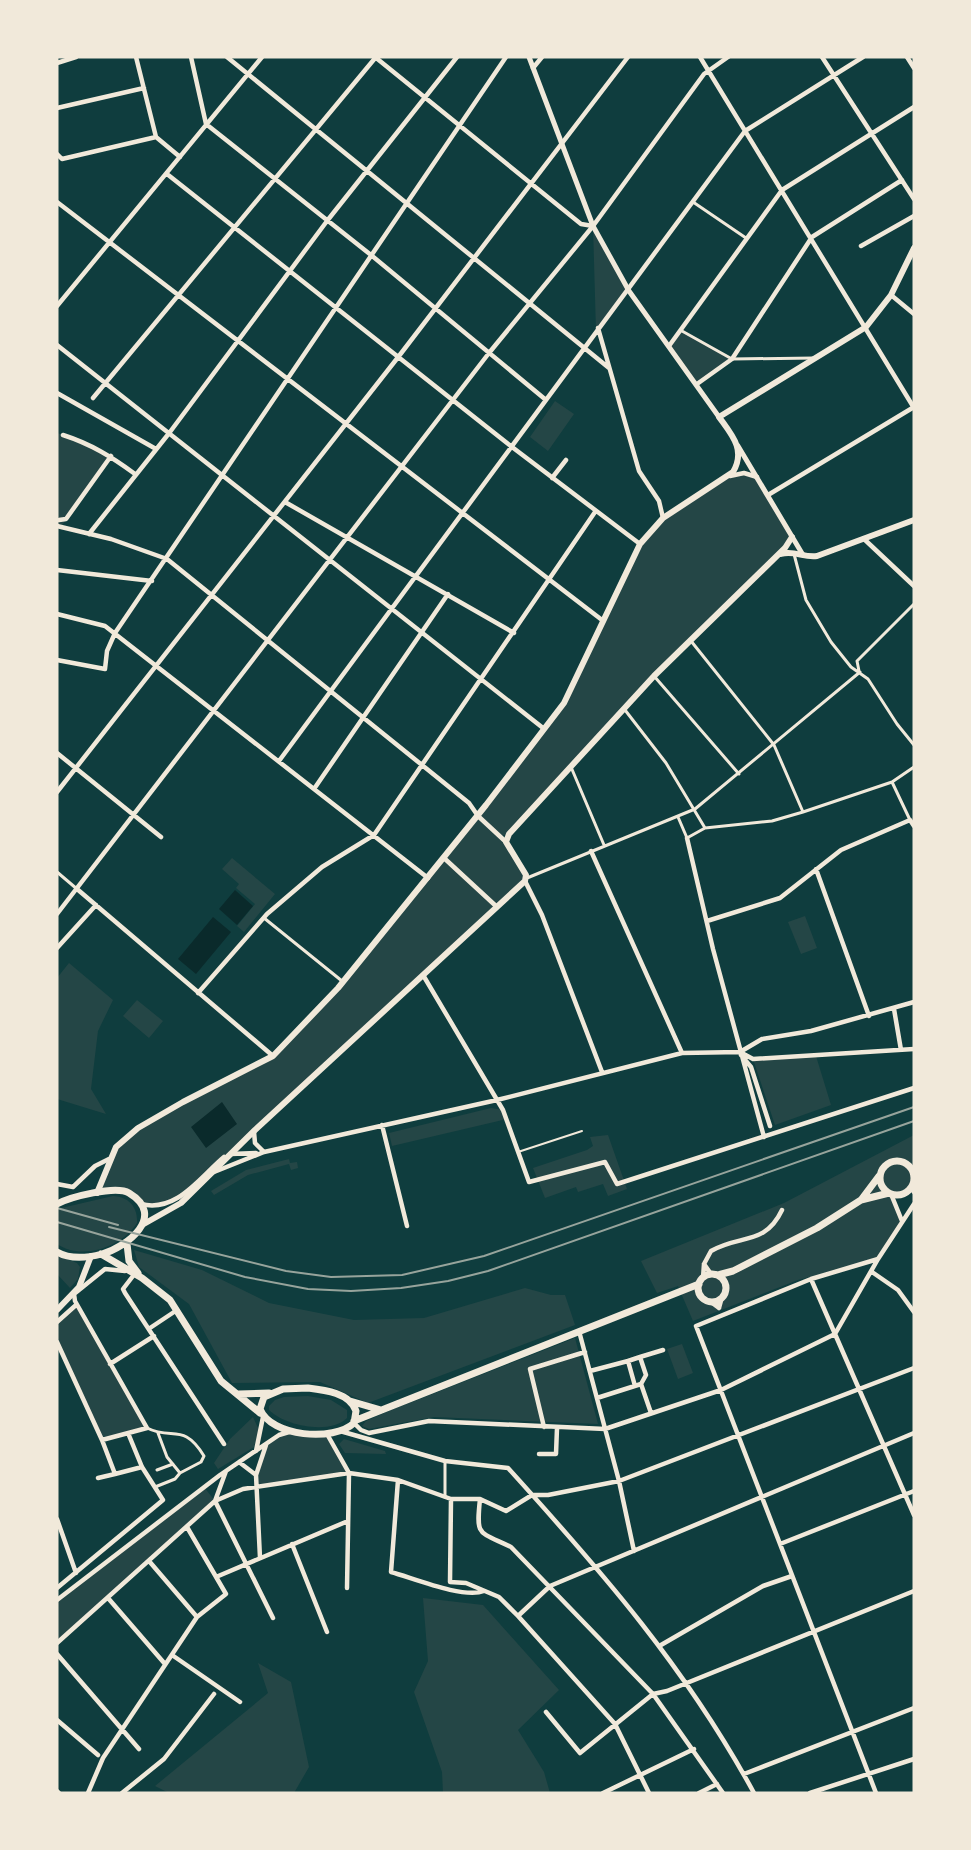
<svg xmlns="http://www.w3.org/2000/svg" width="971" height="1850" font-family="Lora,serif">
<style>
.green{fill:#244646}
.water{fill:#0a2a2b}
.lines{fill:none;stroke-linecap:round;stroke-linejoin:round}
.service{stroke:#f1e9da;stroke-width:2}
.pedestrian{stroke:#f1e9da;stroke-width:3}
.minor{stroke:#f1e9da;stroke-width:4.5}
.tertiary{stroke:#f1e9da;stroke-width:5}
.secondary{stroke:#f1e9da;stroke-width:6}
.trunk{stroke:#f1e9da;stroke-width:7}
.rail{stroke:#97a49c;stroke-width:2}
</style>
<rect width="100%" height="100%" fill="#0f3d3e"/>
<path class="green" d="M593,226L629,291L596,331Z
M682,331L732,359L697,384L669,346Z
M555,401L574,414L548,451L530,437Z
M57,433L86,442L111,456L61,527L57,526Z
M752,474L792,539L690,640L509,834L501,836L527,878L255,1130L173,1201L148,1205L129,1193H97L110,1154L138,1128L266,1061L343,982L480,815L564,703L640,544L663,518L730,476Z
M232,858L275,894L244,932L237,926L255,904L236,888L239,884L222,869Z
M805,916L817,948L801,954L788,922Z
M69,963L113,1000L98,1031L91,1089L106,1114L57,1099V978Z
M137,1000L163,1021L149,1038L123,1016Z
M816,1056L831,1105L775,1125L753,1059Z
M491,1108L503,1110L507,1119L392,1146L389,1133Z
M608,1135L627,1189L608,1196L603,1184L578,1192L576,1187L545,1198L533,1168L587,1150L593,1146L590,1137Z
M914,1135V1165H907C916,1176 914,1187 903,1194L892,1195L902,1221L878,1259L798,1280L693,1321L678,1286L657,1293L641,1261L784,1203Z
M289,1159L290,1163L297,1162L298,1168L291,1170L289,1164L248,1175L214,1195L211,1191L246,1170Z
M113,1196C129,1197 138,1207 137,1223C122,1247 82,1261 57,1244V1209Z
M134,1250L202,1270L269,1303L354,1320L424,1318L525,1288L551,1295H565L575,1325L368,1403L320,1382L232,1383L189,1304L139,1267Z
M57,1255L77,1263L80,1267L78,1279L70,1288L57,1274Z
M76,1305L147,1428L102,1440L57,1342V1322Z
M575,1338L598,1424L434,1417L369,1429L362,1426L366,1421L389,1411Z
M682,1344L693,1373L678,1379L667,1349Z
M308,1396L331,1400L347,1410V1418C330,1435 285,1426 269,1410V1406L275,1400L284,1397Z
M253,1417L259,1430L254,1447L218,1469L214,1463L230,1439Z
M292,1431L327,1434L349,1473L257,1486C254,1460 267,1439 292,1431Z
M344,1439L385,1451L386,1454L345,1453L339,1444Z
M204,1487L215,1501L57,1643V1601Z
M423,1598L483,1605L559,1690L518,1730L544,1772L550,1793H443L442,1772L414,1692L428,1661Z
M258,1663L291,1682L309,1767L294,1793H169L155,1786L268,1693Z"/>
<path class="water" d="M235,890L253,906L237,925L219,909Z
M213,917L231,932L196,974L178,959Z
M222,1102L237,1124L206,1148L191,1127Z"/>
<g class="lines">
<path class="service" d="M518,1152L582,1131"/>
<path class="pedestrian" d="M693,202L746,238
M682,331L732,359L814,358
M794,554L806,600L831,642L851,667L868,679L897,724L914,745
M691,641L774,745L803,812
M859,671L857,661L914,604
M654,676L739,774
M625,710L666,763L705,828L687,838L678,817
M571,767L604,845
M892,782L910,820
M705,828L772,821L803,812L892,782L914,767
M57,872L77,889
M527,878L695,809L860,672
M264,918L342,981
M147,1428C173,1441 183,1422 204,1456L201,1462L180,1473L167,1457L158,1433
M157,1470L173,1464
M155,1487L175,1479L180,1473
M445,1497V1461"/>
<path class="minor" d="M136,57L156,137L180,157
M191,57L206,124L371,255L546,400
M227,57L609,368
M375,57L581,224L593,226
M700,57L914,408
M822,57L914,199
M907,57L914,68
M57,63L76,57
M533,68L542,57
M57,108L144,88
M57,154L62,159L156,137
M167,174L512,447L640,544
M57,202L602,620
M861,246L914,216
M891,295L914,314
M57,306L262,57
M598,328L639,471L659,501L663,518
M57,345L543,728
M669,346L782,190L914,107
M697,384L732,359L812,237L902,180
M57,393L156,449
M93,398L376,57
M63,435C91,444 112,457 135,474
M730,476L744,473L757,477
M552,478L566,460
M768,495L914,407
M285,502L514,633
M59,520L66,519L111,456
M57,526L111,539L167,559L469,803L478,816L506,842
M89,534L170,432L327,221L457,57
M864,539L914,586
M57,570L152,581
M57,614L105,626L428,878
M57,660L105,669L107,651L115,633L506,57
M57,753L161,837
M279,761L745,131L863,57
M314,789L448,594
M57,792L399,356L628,57
M687,838L713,949L764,1137
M591,851L682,1053
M444,858L497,907
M816,869L869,1016
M525,881L542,915L602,1072
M77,889L273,1056
M57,914L489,353L593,226L704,74L728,57
M707,921L780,898L841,850L910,820L914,826
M57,948L96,905
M423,975L503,1110L529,1182L605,1162L617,1184L914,1088
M198,993L267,914L322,867L374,835L595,512
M894,1009L901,1050
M740,1052L762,1039L811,1031L914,1002
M741,1055L751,1067L770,1126
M382,1125L407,1226
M254,1132L255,1143L264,1152
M231,1154L256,1153
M214,1172L264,1152L497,1100L682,1053L740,1052L753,1059L914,1049
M57,1184L73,1187L95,1166L109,1159
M911,1187L914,1192
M891,1194L902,1221
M141,1204C177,1213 200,1177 224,1157
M704,1264L711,1274
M872,1272L898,1290L914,1312
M133,1276L123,1289L125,1293L224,1444
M703,1278L704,1264L711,1251C740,1234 765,1246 782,1210
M811,1279L914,1515
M711,1302L719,1308
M719,1308L722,1297
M57,1322L76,1305
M150,1328L177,1310
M579,1331L619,1481L634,1551
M835,1334L878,1259L914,1204
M57,1342L102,1440L147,1428L75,1301L74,1294L105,1269L125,1271
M640,1357L663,1350
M110,1364L154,1336
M590,1371L628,1361
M641,1384L651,1413
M597,1398L641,1384L646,1375L640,1357L628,1361L635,1386
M354,1423L361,1430L369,1433L429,1421L605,1429L721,1390L835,1334
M544,1427L530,1369L585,1352
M340,1431L445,1461L508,1468C603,1573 686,1668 754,1793
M327,1434L349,1473L347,1588
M256,1451L263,1417
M539,1454H556L557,1428
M239,1462L256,1475
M115,1474L142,1467
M98,1478L115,1474L102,1440
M398,1480L391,1572C413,1578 463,1599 484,1591
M451,1499L450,1582L466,1583L499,1597L518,1616L615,1724L649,1793
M480,1499C476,1537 478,1531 511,1547L653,1694L723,1793
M215,1501L273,1618
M215,1501L226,1471
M57,1519L76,1573
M292,1544L327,1632
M780,1544L914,1491
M260,1558L256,1475L266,1445
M149,1561L197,1617
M216,1577L348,1521
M57,1588L163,1500L142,1467L128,1433
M108,1598L165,1664
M57,1600L220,1475L279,1435L289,1432
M518,1616L550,1586L914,1433
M57,1643L215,1501L243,1489L349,1473L398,1480L451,1499H480L506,1511L532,1495H548L619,1481L914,1368
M661,1645L763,1586L792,1576
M57,1654L139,1749
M172,1655L240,1702
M546,1712L580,1753L653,1694L667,1691L914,1591
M57,1720L98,1755
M744,1774L914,1708
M57,1791L59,1793
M88,1793L103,1758L197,1617L226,1594L187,1527
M122,1793L164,1759L214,1694
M603,1793L694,1749
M699,1793L717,1784
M810,1793L914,1759
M876,1793L696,1326L811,1279L878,1259"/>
<path class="tertiary" d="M529,57L593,226L629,291L719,417
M738,446L803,555"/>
<path class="secondary" d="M781,554C794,550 804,558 817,556L914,520
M97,1193L116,1147L138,1128L183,1102L273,1056L338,988L486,805L564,703L640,544L663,518L733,472C746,450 732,435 719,417L866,327L891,295L914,248
M142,1225L181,1203L255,1130L525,881L526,875L506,842L509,834L654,676L785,548L792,537
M57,1310L79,1287L91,1256"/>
<path class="trunk" d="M880 1178a17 17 0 1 1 34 0a17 17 0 1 1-34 0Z
M861,1200L879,1176
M57,1204C70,1197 116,1185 129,1193C167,1216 127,1247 102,1254C87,1258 71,1260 57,1252
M127,1244L129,1261L138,1273
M101,1254L142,1278L170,1300L221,1381L260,1413
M698 1288a14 14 0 1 1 28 0a14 14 0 1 1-28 0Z
M718,1275L733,1271L817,1228L861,1200L889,1193
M308,1388C325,1390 350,1393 356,1411L354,1423C334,1442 271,1437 260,1409L264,1397L283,1389Z
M239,1394L269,1393
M350,1401L381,1410
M354,1421L699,1284"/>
<path class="rail" d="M57,1208L118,1225
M57,1222L245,1277L308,1289L351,1291L401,1288L448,1281L488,1271L914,1121
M109,1227L286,1271L331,1277L402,1275L484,1256L914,1107"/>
</g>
<rect width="971" height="1850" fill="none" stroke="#f1e9da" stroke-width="117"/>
</svg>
